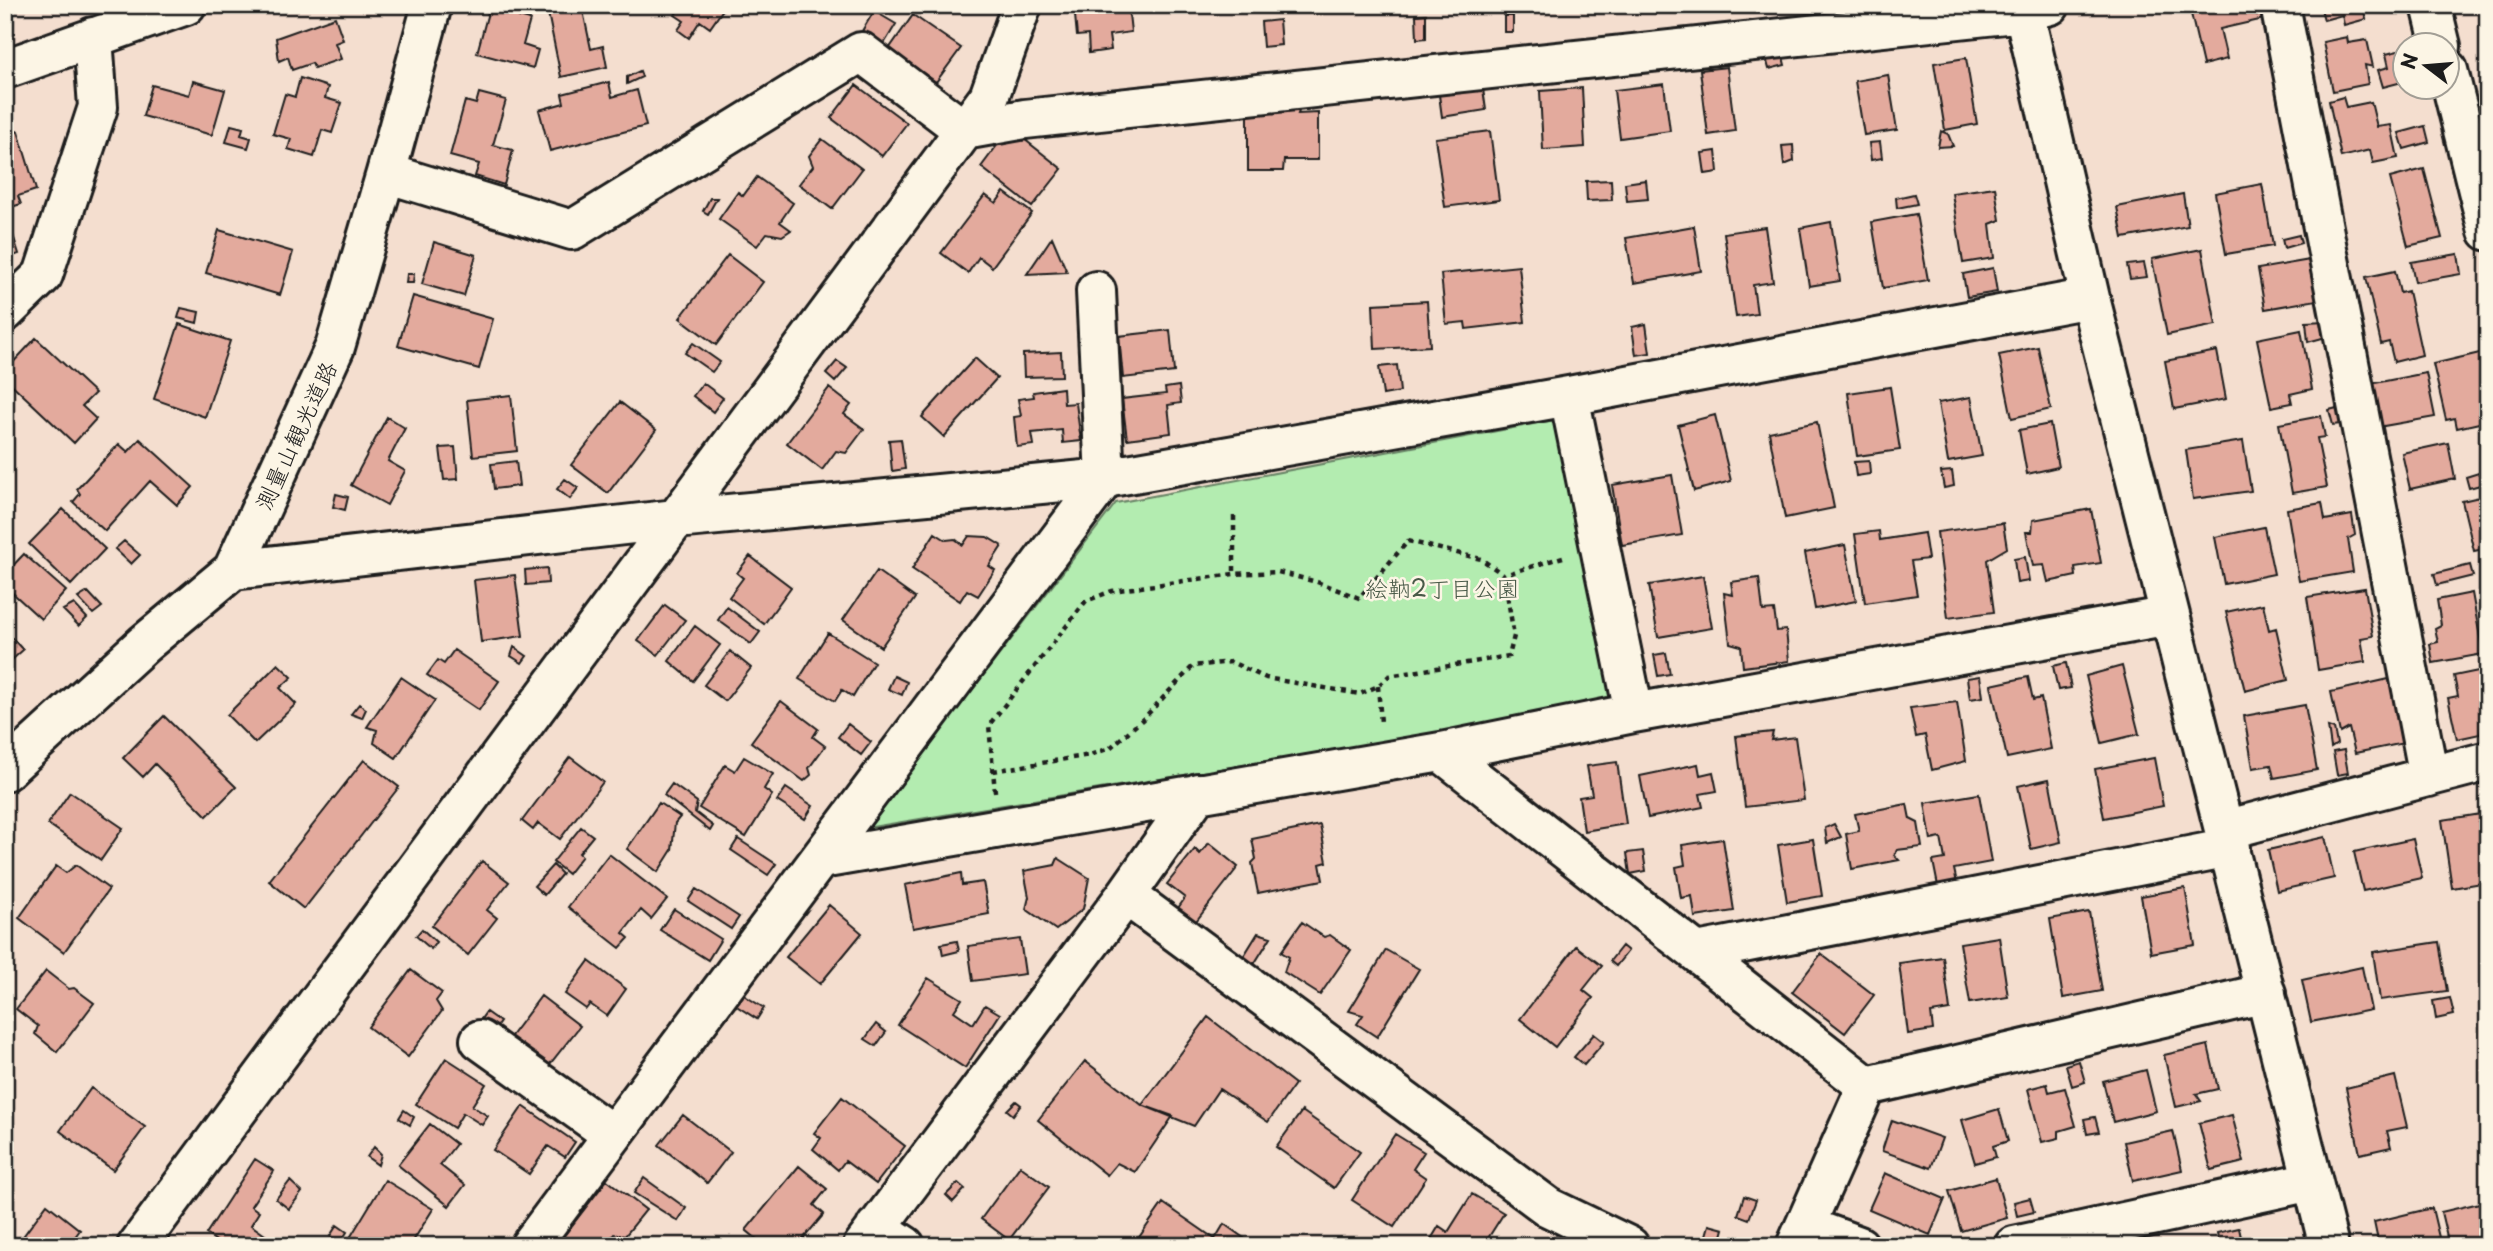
<svg xmlns="http://www.w3.org/2000/svg" width="2493" height="1251" font-family="'Playpen Sans','Klee One',sans-serif">
<style>
.green{fill:#b3ecb0;stroke:#688466;stroke-width:2}
.building{fill:#e3aa9d;stroke:#1c1c1c;stroke-width:2}
.lines{fill:none;stroke-linecap:round;stroke-linejoin:round}
.street-casing{stroke:#1c1c1c;stroke-width:44}
.path{stroke:#1c1c1c;stroke-width:4.5;stroke-dasharray:5 5;stroke-linecap:butt}
.street{stroke:#fcf5e5;stroke-width:38}
.labels{text-anchor:middle;dominant-baseline:central;stroke-width:5;stroke-linejoin:round;paint-order:stroke}
.street-label{font-size:23px;fill:#1c1c1c;stroke:#fcf5e5}
.park-label{font-size:23px;fill:#495a48;stroke:#fcf5e5}
</style>
<rect width="100%" height="100%" fill="#f4decf"/>
<filter id="ink" filterUnits="userSpaceOnUse"><feTurbulence type="fractalNoise" baseFrequency=".0143" numOctaves="2"/><feDisplacementMap in="SourceGraphic" scale="14" xChannelSelector="R" yChannelSelector="G"/><feConvolveMatrix kernelMatrix="1 2 1 2 8 2 1 2 1" color-interpolation-filters="sRGB"/></filter>
<g filter="url(#ink)">
<path class="green" d="M1560,419L1616,703L866,828L1116,503Z"/>
<path class="building" d="M490,5H510L522,8L519,17L530,20L523,45L538,50L533,68L477,53Z
M682,5H726L710,28L700,21L689,38L678,30L684,21L675,15Z
M1074,5H1128L1131,32L1109,35L1111,50L1089,53L1088,35L1077,36Z
M2189,5H2254L2257,15L2263,13L2264,19L2220,29L2227,59L2203,65Z
M2320,5H2362L2366,19L2344,25L2342,15L2324,20Z
M582,6L591,49L603,46L607,67L561,77L548,13Z
M874,11L896,24L884,44L862,31Z
M1426,14V38L1417,39L1416,15Z
M913,15L961,48L936,82L889,49Z
M1504,16H1513V32H1504Z
M335,17L343,40L335,43L341,59L314,68L312,63L292,70L288,57L279,61L276,38Z
M1279,20L1281,45L1263,47L1261,22Z
M2347,37L2348,43L2367,40L2373,67L2365,65L2368,84L2333,91L2323,42Z
M2406,49V81L2383,87L2378,70L2389,67L2386,54Z
M1782,53L1785,65L1769,69L1765,54Z
M1966,58L1977,124L1945,130L1934,63Z
M1727,67L1735,131L1708,135L1700,70Z
M640,71L642,77L627,84V77Z
M1888,75L1897,130L1864,135L1855,81Z
M300,78L328,87L325,98L342,103L332,133L322,130L314,157L288,149L291,139L273,134L285,94L295,97Z
M193,81L225,90L212,135L143,116L152,85L189,95Z
M609,82L612,97L637,90L646,126L550,151L539,110L564,103L562,94Z
M1664,84L1670,131L1620,138L1614,90Z
M856,85L907,123L882,156L831,118Z
M1582,88L1585,147L1543,150L1540,91Z
M1483,89L1486,110L1442,117L1439,95Z
M479,93L506,100L493,145L513,150L504,185L475,176L479,164L450,156L465,101L476,104Z
M1248,97H1304L1298,114L1318,113V160H1284L1283,171H1248Z
M2343,97L2346,107L2371,102L2377,127L2391,125L2398,158L2373,163L2370,150L2341,157L2329,101Z
M231,125L243,128L241,135L251,138L248,148L226,142Z
M2425,126L2429,142L2404,149L2399,133Z
M1010,128L1062,169L1032,207L981,167Z
M18,131L36,190L18,196L21,204L5,209V136Z
M1490,131L1499,200L1445,207L1435,138Z
M1941,131L1948,134L1953,146L1938,147Z
M822,139L862,169L832,209L799,184L813,166L809,156Z
M1880,142L1882,158L1871,160L1869,143Z
M1793,145L1794,161L1784,165L1782,146Z
M1716,151L1718,172L1705,174L1702,153Z
M2424,169L2442,238L2408,246L2390,178Z
M757,177L793,203L780,222L791,230L782,236L767,233L757,246L719,219L738,192L743,196Z
M1611,180L1612,200L1587,201L1586,181Z
M1646,180L1648,199L1627,201L1625,183Z
M2262,184L2273,246L2226,254L2215,193Z
M1995,187L2000,220L1990,224L1994,258L1963,263L1952,193Z
M1004,192L1032,213L992,267L979,257L968,273L941,253L985,195L996,203Z
M1914,194L1917,204L1897,208L1896,198Z
M2183,194L2188,226L2123,238L2117,207Z
M710,198H717L708,214L703,211Z
M1916,214L1928,280L1883,288L1872,222Z
M1831,222L1840,281L1809,286L1800,228Z
M1694,226L1701,271L1634,283L1626,238Z
M1765,227L1773,282L1753,285L1757,314L1736,317L1724,233Z
M219,230L293,252L280,295L206,273Z
M13,235L19,254L5,259V238Z
M2299,235L2301,243L2284,248L2282,239Z
M1052,237L1067,272L1027,274Z
M434,242L476,255L464,296L422,284Z
M2202,249L2216,325L2167,335L2152,259Z
M2458,254L2461,274L2415,282L2411,262Z
M728,255L763,282L716,345L680,318Z
M2310,260L2317,300L2265,309L2258,269Z
M2144,263L2147,277L2130,279L2127,265Z
M1519,266L1525,322L1466,329L1465,322L1446,324L1441,274Z
M1993,268L1997,292L1967,297L1963,274Z
M2395,271L2400,293L2408,291L2422,355L2394,362L2389,342L2381,344L2366,277Z
M407,274H414L413,283H406Z
M413,296L493,319L479,369L398,346Z
M1427,301L1430,346L1375,349L1373,304Z
M181,308L199,312L197,323L178,318Z
M2325,321L2326,337L2308,342L2306,322Z
M179,324L230,341L205,417L154,399Z
M1646,324L1650,353L1636,355L1632,327Z
M1170,330L1174,372L1123,378L1119,336Z
M2301,330L2312,389L2290,394L2292,403L2271,407L2257,339Z
M36,338L95,393L82,406L96,419L74,443L5,378V371Z
M693,343L720,362L712,372L685,353Z
M2038,347L2051,409L2012,418L1999,355Z
M2217,351L2226,399L2174,409L2165,361Z
M1061,352L1062,376L1024,377L1023,354Z
M2484,352L2488,369V421L2457,428L2455,418L2446,420L2433,364Z
M975,358L997,378L944,437L922,417Z
M837,361L847,368L835,382L826,374Z
M1397,365L1400,392L1383,395L1379,367Z
M2426,373L2435,417L2378,427L2370,384Z
M703,383L723,398L713,412L693,396Z
M1179,386L1181,403L1168,405L1171,433L1127,439L1122,399L1166,394L1165,388Z
M1890,387L1900,450L1857,456L1848,393Z
M829,388L851,405L844,414L864,429L846,453L836,451L822,470L787,443Z
M1063,388L1064,404L1076,403L1081,441L1063,443L1062,430L1032,433L1034,445L1017,447L1014,417L1021,416L1018,399L1034,397L1033,392Z
M511,395L517,451L473,456L467,400Z
M1971,397L1982,456L1948,462L1938,403Z
M620,402L656,430L608,493L571,465Z
M2337,408L2342,424L2333,425L2329,410Z
M1715,415L1731,481L1694,491L1678,425Z
M2321,416L2325,437L2317,438L2327,487L2292,493L2279,424Z
M387,417L405,428L388,461L405,471L387,505L351,485Z
M1817,422L1834,508L1785,518L1769,432Z
M2050,424L2058,467L2027,474L2019,430Z
M140,439L193,487L177,505L150,481L105,531L73,502L80,494L77,489L119,444L128,452Z
M901,439L905,469L892,471L889,440Z
M2243,441L2251,491L2193,499L2186,450Z
M2448,443L2455,479L2410,489L2402,453Z
M455,447L458,479L444,480L440,448Z
M516,461L519,486L494,489L491,464Z
M1869,461L1870,474L1856,476L1854,462Z
M2488,470V483L2469,488L2466,477Z
M1952,471L1954,486L1944,488L1941,472Z
M1672,475L1682,535L1622,545L1612,485Z
M565,479L578,488L570,499L557,489Z
M336,494L348,497L345,510L333,507Z
M2488,495V548L2474,551L2462,501Z
M2322,503L2325,520L2352,515L2355,535L2348,539L2353,572L2299,581L2287,509Z
M63,509L105,549L71,585L29,544Z
M2091,509L2101,563L2075,567L2076,576L2048,582L2044,565L2033,566L2026,532H2032L2033,520Z
M2003,523L2007,548L1987,560L1994,612L1948,618L1937,532Z
M2264,527L2274,574L2224,584L2215,537Z
M1879,531L1880,540L1924,533L1928,559L1911,561L1917,595L1865,603L1855,534Z
M935,533L946,540L955,539L963,545L969,536L987,537L1002,546L989,566L995,570L978,596L967,590L960,601L912,569Z
M124,541L140,555L131,564L115,549Z
M1845,545L1856,601L1815,609L1805,553Z
M24,554L66,591L41,619L5,586V574Z
M750,556L791,587L764,624L729,597L743,578L737,573Z
M2025,557L2029,581L2017,583L2014,559Z
M2470,565L2473,576L2437,585L2434,574Z
M547,568L548,583L526,585L525,570Z
M877,571L915,598L881,647L843,620Z
M515,575L523,636L481,642L474,580Z
M1703,576L1712,628L1658,637L1649,585Z
M1759,578L1763,611L1774,610L1777,631L1786,630L1789,661L1743,667L1741,646L1730,643L1724,593L1733,595L1731,582Z
M2365,588L2373,636L2361,638L2365,662L2318,670L2307,597Z
M88,592L102,607L93,614L78,598Z
M2472,593L2483,654L2433,663L2430,644L2438,642L2435,628L2441,625L2437,600Z
M74,604L87,618L79,626L63,610Z
M2263,604L2269,630L2276,628L2288,680L2245,691L2226,612Z
M665,605L685,620L658,655L638,641Z
M727,607L760,632L751,644L718,620Z
M695,626L720,645L693,681L669,661Z
M828,633L874,662L853,697L842,690L835,701L799,679Z
M5,636L12,638L23,650L5,666Z
M514,647L527,656L522,663L511,656Z
M454,650L499,681L479,710L427,675L438,660L444,664Z
M730,651L751,668L725,701L704,685Z
M1666,653L1670,674L1658,676L1654,655Z
M2066,663L2071,688L2058,690L2053,666Z
M278,664L292,677L280,688L296,704L255,743L227,715Z
M2122,666L2139,734L2102,743L2086,676Z
M2488,669V724L2482,726L2480,734L2457,739L2448,698L2458,696L2454,676Z
M894,676L907,682L902,695L888,689Z
M1980,676L1983,697L1970,699L1967,678Z
M401,677L435,700L396,758L374,743L377,730L367,727Z
M2028,677L2033,700L2041,698L2051,749L2007,758L1991,685Z
M2389,679L2404,743L2355,753L2349,728L2340,733L2331,692Z
M781,701L818,729L813,737L825,746L809,768L811,775L804,781L751,742Z
M1957,702L1966,761L1932,770L1925,735L1916,737L1910,708Z
M359,704L366,709L362,718L351,714Z
M2305,705L2317,770L2274,778L2271,765L2253,768L2244,716Z
M164,716L236,787L207,816L155,764L143,777L123,758Z
M848,724L871,742L861,755L838,737Z
M2328,727L2334,729L2337,744L2331,748Z
M1773,732L1771,740L1795,737L1804,800L1745,807L1736,736Z
M2344,750L2348,773L2337,775L2333,752Z
M570,757L603,782L560,839L538,823L533,830L522,821Z
M744,757L773,774L764,789L772,795L746,837L699,808L725,765L735,771Z
M2154,758L2163,806L2104,818L2095,769Z
M364,760L399,787L304,909L269,881Z
M1617,762L1626,824L1584,831L1579,797L1592,795L1587,766Z
M1698,764L1700,775L1713,772L1717,791L1700,794L1703,807L1648,818L1640,776Z
M2049,779L2061,842L2031,849L2018,786Z
M672,784L697,802L695,812L713,826L710,831L664,795Z
M786,788L813,806L805,819L777,801Z
M70,792L123,828L101,860L48,824Z
M1979,794L1991,862L1954,869L1957,883L1938,886L1933,861L1945,859L1941,838L1931,840L1925,803Z
M659,803L680,817L675,823L672,850L658,872L627,849Z
M1907,804L1910,819L1918,823L1922,847L1897,850L1894,855L1899,860L1852,869L1846,834L1859,831L1855,814Z
M2488,813V882L2452,888L2442,820Z
M1834,824L1841,837L1827,843L1825,828Z
M1320,825L1327,862L1320,864L1323,880L1258,893L1252,863L1256,859L1252,839Z
M581,827L593,836L579,853L582,856L568,874L553,862Z
M2325,837L2334,878L2277,891L2268,850Z
M738,839L776,864L768,875L731,850Z
M1723,839L1734,911L1695,917L1692,896L1681,898L1676,867L1685,865L1682,845Z
M1813,839L1822,896L1787,902L1778,845Z
M2413,839L2422,878L2363,891L2354,852Z
M1209,843L1238,867L1193,925L1176,911L1185,898L1167,884L1195,849L1200,854Z
M1643,851L1646,871L1630,874L1627,853Z
M609,854L667,899L651,919L641,910L623,933L629,938L620,948L568,907Z
M1058,858L1089,878L1083,909L1056,930L1026,909L1029,897L1024,871L1055,865Z
M482,861L509,882L487,910L497,918L468,955L432,926Z
M76,865L109,889L64,952L19,918L56,866L66,873Z
M553,865L562,874L544,895L534,886Z
M961,873L962,885L983,882L989,914L913,928L905,885Z
M2185,888L2195,945L2151,953L2141,896Z
M696,889L739,917L731,929L688,901Z
M829,905L862,933L820,984L786,957Z
M674,909L721,939L708,960L660,930Z
M2089,912L2102,991L2063,998L2050,919Z
M1302,922L1324,937L1330,935L1351,950L1320,995L1284,972L1289,957L1281,952Z
M422,929L436,942L431,949L416,936Z
M1258,933L1271,937L1251,969L1240,962Z
M1999,937L2008,997L1970,1003L1960,943Z
M1020,939L1025,974L973,981L968,946Z
M957,941L959,951L943,955L941,944Z
M2439,942L2447,991L2380,1000L2373,952Z
M1576,946L1602,966L1583,990L1593,998L1555,1047L1520,1019Z
M1622,946L1628,951L1616,966L1610,961Z
M1386,950L1419,969L1377,1037L1357,1024L1363,1015L1349,1011Z
M1821,954L1874,995L1845,1033L1792,992Z
M1943,957L1950,1010L1931,1013L1933,1030L1908,1034L1899,963Z
M589,961L626,989L607,1016L590,1004L586,1009L565,994Z
M2362,967L2371,1010L2311,1022L2302,980Z
M411,970L442,993L436,1001L442,1011L408,1057L368,1027Z
M46,971L69,989L74,988L94,1003L57,1052L35,1034L38,1026L16,1009Z
M928,978L962,999L954,1011L973,1024L985,1005L1000,1014L965,1068L898,1025Z
M742,994L764,1008L757,1019L735,1005Z
M541,996L580,1026L546,1069L508,1040Z
M2450,998L2454,1015L2436,1019L2433,1001Z
M486,1012L500,1022L493,1032L479,1022Z
M1208,1017L1295,1084L1268,1122L1219,1089L1194,1126L1142,1105Z
M876,1024L886,1032L876,1046L865,1039Z
M1594,1034L1604,1042L1584,1065L1574,1057Z
M2208,1045L2218,1089L2196,1094L2201,1101L2176,1107L2164,1055Z
M446,1058L486,1084L472,1106L488,1116L482,1125L463,1113L454,1128L416,1104Z
M1085,1061L1142,1105L1173,1116L1135,1172L1117,1163L1107,1175L1038,1120Z
M2079,1061L2085,1082L2072,1086L2066,1065Z
M2146,1070L2156,1111L2113,1122L2103,1081Z
M2395,1076L2407,1127L2387,1131L2391,1147L2360,1154L2346,1088Z
M2047,1084L2049,1092L2065,1088L2076,1126L2059,1131V1138L2042,1142L2028,1089Z
M91,1088L145,1127L113,1170L60,1131Z
M842,1097L905,1146L876,1184L845,1161L838,1170L813,1149L821,1138L814,1133Z
M1016,1101L1021,1105L1013,1115L1007,1110Z
M523,1106L575,1142L565,1157L548,1146L529,1174L493,1150Z
M1999,1109L2008,1141L1993,1146L1996,1157L1975,1163L1962,1120Z
M404,1110L414,1117L410,1125L399,1118Z
M1302,1111L1360,1152L1334,1188L1276,1147Z
M683,1115L731,1152L707,1183L659,1145Z
M2232,1115L2244,1162L2211,1170L2199,1123Z
M2095,1117L2099,1132L2087,1134L2084,1119Z
M1892,1120L1942,1138L1931,1168L1882,1151Z
M430,1124L456,1144L440,1165L465,1185L449,1206L398,1165Z
M2173,1131L2182,1170L2133,1181L2124,1142Z
M1395,1134L1424,1152L1413,1169L1426,1178L1394,1227L1352,1200Z
M374,1147L381,1154L378,1165L367,1157Z
M255,1159L274,1171L251,1206L259,1212L251,1225L265,1235L258,1246H224L206,1234Z
M799,1166L827,1189L814,1205L824,1214L798,1245L787,1242L783,1246H765L746,1230Z
M1020,1166L1049,1187L1009,1240L981,1219Z
M1885,1173L1945,1199L1930,1235L1869,1209Z
M644,1178L686,1208L678,1221L634,1193Z
M1996,1178L2007,1218L1961,1231L1949,1191Z
M385,1180L433,1209L410,1246H345Z
M607,1180L646,1210L625,1236L614,1234L605,1246H567L560,1241Z
M290,1181L302,1192L289,1209L276,1199Z
M958,1183L965,1189L953,1202L946,1195Z
M1472,1194L1504,1213L1483,1246H1427L1439,1226L1448,1232Z
M1744,1196L1756,1200L1749,1219L1738,1215Z
M2030,1198L2034,1212L2017,1216L2014,1202Z
M2488,1201V1239L2463,1246H2449L2441,1212Z
M1163,1203L1215,1239L1224,1224L1255,1246H1133Z
M47,1204L80,1230L68,1246H16Z
M2432,1208L2441,1246H2379L2374,1222Z
M337,1225L347,1232L340,1243L330,1236Z
M1709,1225L1724,1229L1720,1243L1705,1239Z
M2239,1228L2243,1246H2220L2217,1233Z"/>
<g class="lines">
<defs>
<path id="street" d="M2019,5L2024,12L2090,298L2329,1246
M2280,5L2429,777
M2431,5L2441,46
M5,69L186,5
M2448,70L2488,231
M386,173L572,230L861,52L964,130L1025,119L2024,12L2050,5
M5,312L43,275L98,107L93,37
M1569,396L1634,713
M233,570L676,519L1105,478L1569,396L2090,298
M1441,752L1867,1086L1796,1246
M5,771L144,644L233,570L335,347L386,173L432,5
M2225,830L2488,761
M821,859L1441,752L1634,713L2170,616
M1126,895L1548,1207L1629,1246
M1697,952L2230,848
M480,1040L613,1135L530,1246
M1867,1086L2266,993
M613,1135L1105,478L1096,291
M1805,1226L1859,1246
M876,1227L905,1246
M137,1246L989,97L1022,5
M863,1246L1126,895L1198,793
M2014,1246L2312,1181"/>
</defs>
<use href="#street" class="street-casing"/>
<path class="path" d="M1234,516V574
M1378,686L1381,723
M993,771L1090,755L1110,748L1143,719L1193,666L1231,662L1266,678L1360,694L1378,686L1389,676L1509,656L1514,636L1504,575
M995,792L989,725L1086,601L1112,591L1234,574L1278,572L1317,582L1359,598L1408,541L1481,559L1504,575L1563,557"/>
<use href="#street" class="street"/>
</g>
</g>
<g class="labels">
<g class="street-label">
<text transform="translate(295 435) rotate(-65)">測量山観光道路</text>
</g>
<g class="park-label">
<text x="1442" y="587">絵靹2丁目公園</text>
</g>
</g>
<rect width="2493" height="1251" fill="none" stroke="#fcf5e5" stroke-width="28"/>
<rect x="14" y="14" width="2465" height="1223" fill="none" stroke="#1c1c1c" stroke-width="2.5" filter="url(#ink)"/>
<g transform="translate(2426 66) rotate(286)"><circle r="33" fill="#fcf5e5" stroke="#a29e95" stroke-width="2"/>
<path d="M0-5L12 26L0 18L-12 26Z" fill="#1c1c1c"/>
<text y="-10" font-size="19" font-weight="bold" text-anchor="middle" fill="#1c1c1c">N</text>
</g>
</svg>
